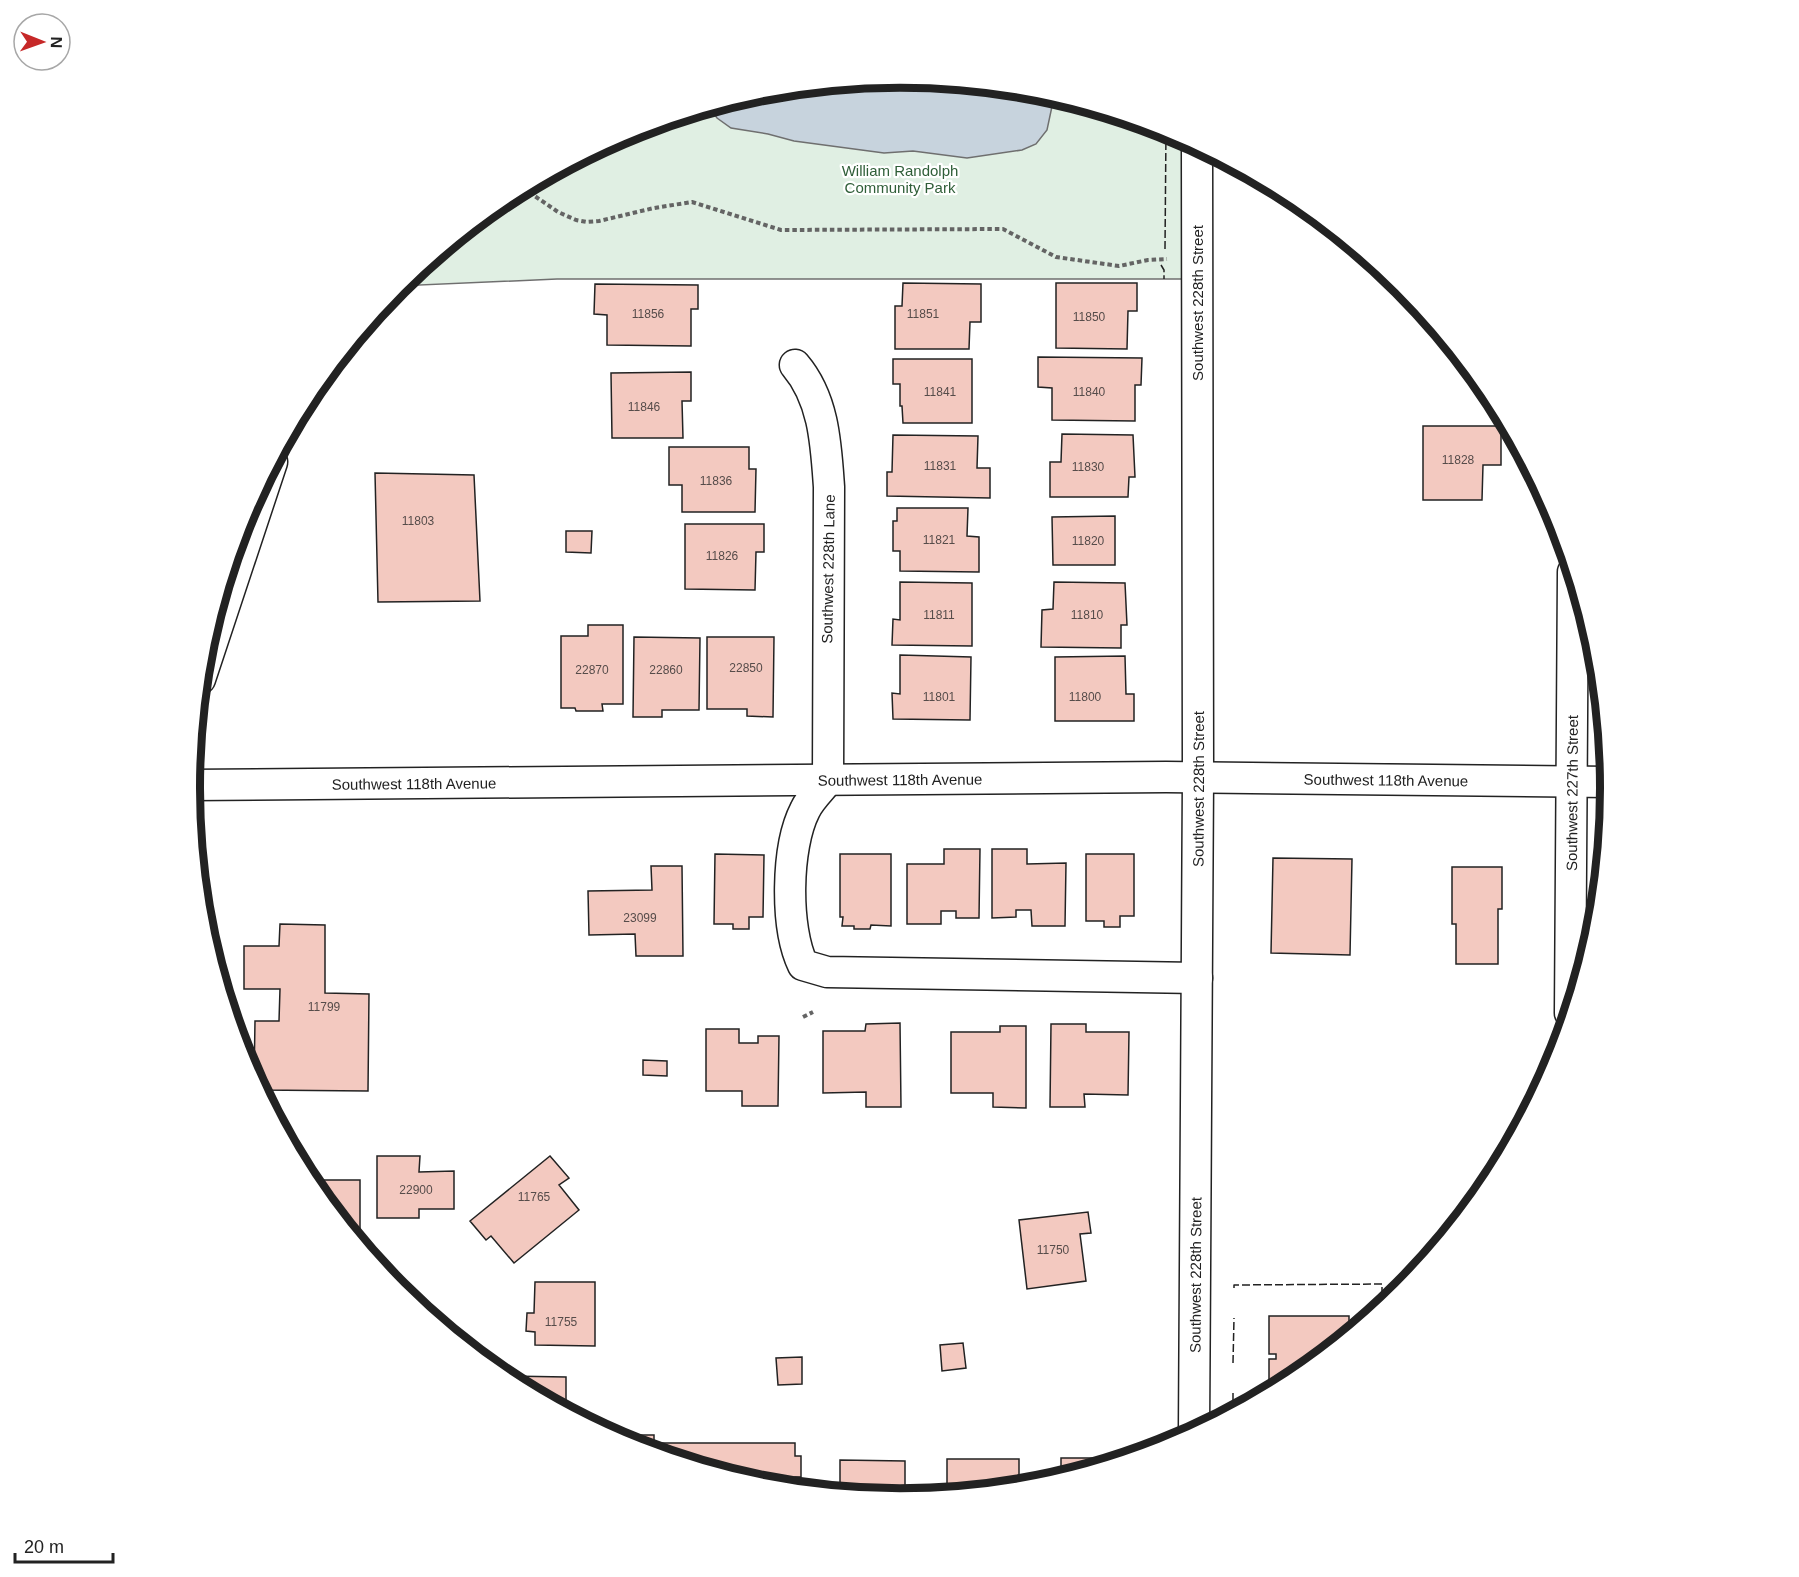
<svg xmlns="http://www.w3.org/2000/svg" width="1799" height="1577" font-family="Helvetica,sans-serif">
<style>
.green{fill:#e0efe3;stroke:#6f6f6f;stroke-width:1.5}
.water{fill:#c7d3dd;stroke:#6f6f6f;stroke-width:1.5}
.building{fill:#f3c9c0;stroke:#222;stroke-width:1.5}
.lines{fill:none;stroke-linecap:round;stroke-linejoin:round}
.street-casing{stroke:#222;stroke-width:33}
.path{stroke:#646464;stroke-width:4;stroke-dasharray:4.5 3;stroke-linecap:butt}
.street{stroke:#fff;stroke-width:30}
.fence{stroke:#222;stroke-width:1.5;stroke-dasharray:8 3;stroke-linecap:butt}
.labels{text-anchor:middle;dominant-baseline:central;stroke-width:4.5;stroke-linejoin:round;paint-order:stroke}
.number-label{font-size:12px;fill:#564c4a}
.park-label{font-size:15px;fill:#2f5e38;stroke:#fff}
.street-label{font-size:15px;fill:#222;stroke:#fff}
.rim{fill:none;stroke:#222;stroke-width:8}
</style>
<rect width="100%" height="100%" fill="#fff"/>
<path class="green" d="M900,78L1038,92L1172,132L1187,140L1186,279H557L398,286L505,198L628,132L761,92Z"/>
<path class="water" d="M900,78L1038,92L1054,97L1047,130L1036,144L1022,150L967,158L913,151L884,153L794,141L768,134L731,128L717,118L709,107L761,92Z"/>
<path class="building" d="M903,283L981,284V322H970L969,349H895V306H902Z
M1056,283H1137V311H1128L1127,349L1056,348Z
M595,284L698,285V309H691V346L607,345V315L594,314Z
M1038,357L1142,358L1141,385H1135V421L1052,420V388L1038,387Z
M893,359H972V423H903L902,406H900V384H893Z
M691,372V401H682L683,438H612L611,373Z
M1423,426H1501V465H1483L1482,500H1423Z
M1062,434L1133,435L1135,477H1129L1128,497H1050V462H1061Z
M893,435L978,436L977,468H990V498L887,496V472H892Z
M669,447H749V469H756L755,512H682V485H669Z
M375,473L474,475L480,601L378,602Z
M897,508H968L967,536L979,537V572L900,571V551H893V521H897Z
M1115,516V565H1053L1052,517Z
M685,524H764V552H756L755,590L685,589Z
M566,531H592L591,553L566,552Z
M900,582L972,583V646L892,645L893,619L900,620Z
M1054,582L1125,583L1127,625H1121V648L1041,647L1042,610L1053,609Z
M588,625H623V704H602L603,711H576L575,708H561V636H588Z
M634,637L700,638L699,710H662V717H633Z
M707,637H774L773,717L747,716V709H707Z
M900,655L971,657L970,720L893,719L892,693L900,694Z
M1125,656L1126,694H1134V721H1055V657Z
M944,849H980L979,918H956V911H941V924H907V864H944Z
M992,849H1027V864L1066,863L1065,926H1032L1031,910H1016V917L992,918Z
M715,854L764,855L763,917H749V929H733V924H714Z
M840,854H891V926L871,925L870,929H854V926H842L843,917H840Z
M1086,854H1134V916H1120V927H1104V921H1086Z
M1273,858L1352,859L1350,955L1271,953Z
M651,866H682L683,956H636L635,934L589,935L588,891L652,890Z
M1452,867H1502V909H1498V964H1456V924H1452Z
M280,924L325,925V993L369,994L368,1091L259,1090L254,1081L255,1021H279L280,989H244V946H279Z
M900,1023L901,1107H866V1092L823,1093V1031H865L866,1024Z
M1051,1024H1086V1032H1129L1128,1095L1084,1094L1085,1107H1050Z
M1000,1026H1026V1108L993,1107V1093H951V1032H1000Z
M706,1029H739V1043H758V1036H779L778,1106H742V1091H706Z
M643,1060L667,1061V1076L643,1075Z
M377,1156H420L419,1172L454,1171V1209H419V1218H377Z
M550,1156L569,1178L559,1185L579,1210L514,1263L491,1236L486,1240L470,1221Z
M307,1180H360V1245L309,1183Z
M1088,1212L1091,1233L1080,1234L1086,1281L1027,1289L1019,1220Z
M535,1282H595V1346L535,1345V1332L526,1331L527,1313H534Z
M1269,1316H1349V1334L1294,1379L1269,1393V1359H1276V1354H1269Z
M963,1343L966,1368L942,1371L940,1345Z
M802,1357V1384L778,1385L776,1358Z
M501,1376L566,1377V1412L504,1379Z
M628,1435H654V1443H795V1456H801V1477H795V1489L761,1485L628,1445Z
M1061,1458H1129L1061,1478Z
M947,1459H1019V1487L947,1494Z
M840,1460L905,1461V1498L840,1493Z"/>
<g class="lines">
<defs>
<g id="street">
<path d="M795,365C824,399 826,444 829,487L828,780"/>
<path d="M200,679L272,462"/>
<path d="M828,780C820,790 810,799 805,810C786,847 785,928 803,965L827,972L1197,978"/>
<path id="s1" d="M189,785L1166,777L1609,782"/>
<path id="s2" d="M1570,1013L1573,572"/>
<path id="s3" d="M1194,1433L1198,778L1197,146"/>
</g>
</defs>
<use href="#street" class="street-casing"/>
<path class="path" d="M523,188L558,212L576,220L587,222L599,221L654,208L692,202L781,230L1003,229L1056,257L1119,266L1148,260L1167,259
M803,1017L813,1012"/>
<use href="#street" class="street"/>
<path class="fence" d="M1165,249L1166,130
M1161,265L1164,270V279
M402,282V285
M1234,1288V1285L1382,1284V1307
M1233,1363L1234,1318
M1233,1412V1392"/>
</g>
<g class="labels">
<g class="number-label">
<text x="648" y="314">11856</text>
<text x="923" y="314">11851</text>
<text x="1089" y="317">11850</text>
<text x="940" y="392">11841</text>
<text x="1089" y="392">11840</text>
<text x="644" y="407">11846</text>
<text x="1458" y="460">11828</text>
<text x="940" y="466">11831</text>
<text x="1088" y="467">11830</text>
<text x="716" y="481">11836</text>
<text x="418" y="521">11803</text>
<text x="939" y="540">11821</text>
<text x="1088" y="541">11820</text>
<text x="722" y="556">11826</text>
<text x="939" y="615">11811</text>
<text x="1087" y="615">11810</text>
<text x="746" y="668">22850</text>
<text x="592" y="670">22870</text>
<text x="666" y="670">22860</text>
<text x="939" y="697">11801</text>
<text x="1085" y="697">11800</text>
<text x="640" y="918">23099</text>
<text x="324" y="1007">11799</text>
<text x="416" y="1190">22900</text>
<text x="534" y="1197">11765</text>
<text x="1053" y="1250">11750</text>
<text x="561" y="1322">11755</text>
</g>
<g class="park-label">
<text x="900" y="170">William Randolph<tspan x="900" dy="17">Community Park</tspan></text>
</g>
<g class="street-label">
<text transform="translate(1197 303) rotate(-90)">Southwest 228th Street</text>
<text transform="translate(828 569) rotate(-89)">Southwest 228th Lane</text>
<text stroke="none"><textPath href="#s1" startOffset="711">Southwest 118th Avenue</textPath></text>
<text stroke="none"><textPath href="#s1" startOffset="1197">Southwest 118th Avenue</textPath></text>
<text stroke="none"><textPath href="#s1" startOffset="225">Southwest 118th Avenue</textPath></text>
<text stroke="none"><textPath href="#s3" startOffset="644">Southwest 228th Street</textPath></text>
<text stroke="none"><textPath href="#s2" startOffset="220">Southwest 227th Street</textPath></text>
<text stroke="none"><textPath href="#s3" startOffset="158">Southwest 228th Street</textPath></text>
</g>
</g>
<path d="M0 0H1799V1577H0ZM200 788a700 700 0 1 1 1400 0a700 700 0 1 1-1400 0Z" fill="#fff" fill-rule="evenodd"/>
<path class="rim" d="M200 788a700 700 0 1 1 1400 0a700 700 0 1 1-1400 0Z"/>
<g transform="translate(42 42) rotate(91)"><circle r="28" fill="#ffffff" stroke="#a7a7a7" stroke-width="1.5"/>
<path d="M0-4.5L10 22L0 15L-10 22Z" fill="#c62828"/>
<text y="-9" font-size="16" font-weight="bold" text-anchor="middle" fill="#222222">N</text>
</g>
<path d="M15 1553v9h98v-9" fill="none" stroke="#222222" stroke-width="3"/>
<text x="24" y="1553" font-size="18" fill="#222222" stroke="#ffffff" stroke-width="4.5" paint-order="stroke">20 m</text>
</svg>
